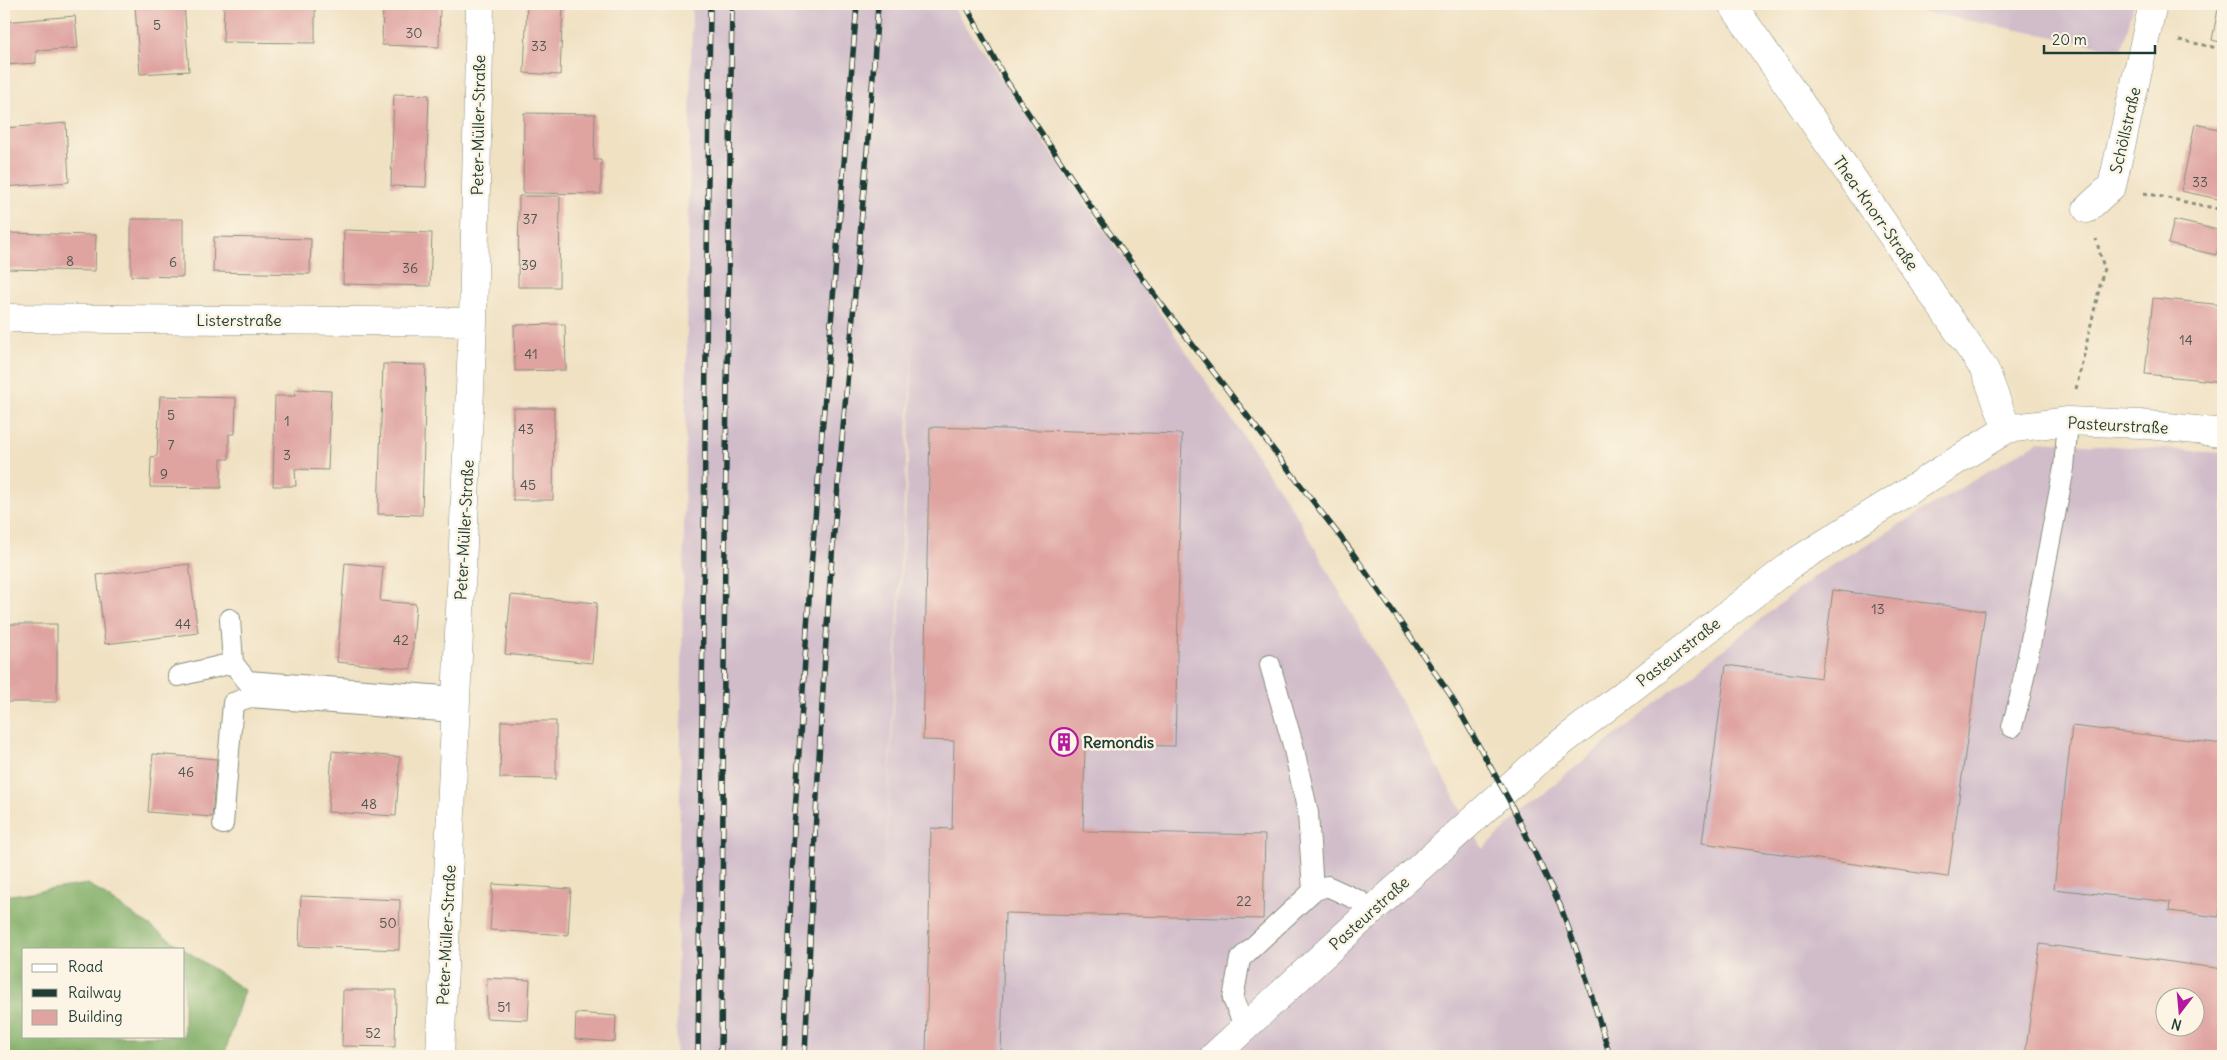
<svg xmlns="http://www.w3.org/2000/svg" width="2227" height="1060" font-family="Delius,sans-serif">
<style>
.industrial{fill:#d1bdca;fill-rule:evenodd}
.forest{fill:#80ad66;stroke:#50754d}
.building{fill:#dfa3a0;fill-rule:evenodd}
.lines{fill:none;stroke-linecap:round;stroke-linejoin:round}
.service-casing{stroke:#888f7c;stroke-width:22}
.minor-casing{stroke:#888f7c;stroke-width:29}
.path{stroke:#888f7c;stroke-width:3;stroke-dasharray:4 4;stroke-linecap:butt}
.service{stroke:#fff;stroke-width:20}
.minor{stroke:#fff;stroke-width:28}
.rail-casing{stroke:#1f3d34;stroke-width:5.5}
.rail{stroke:#fcf5e5;stroke-width:4;stroke-dasharray:11;stroke-linecap:butt}
.labels{text-anchor:middle;dominant-baseline:central;stroke-width:5;stroke-linejoin:round;paint-order:stroke}
.number-label{font-size:14px;fill:#4f564f}
.street-label{font-size:16px;fill:#1f3d34;stroke:#fcf5e5}
.poi-label{font-size:16px;font-weight:bold;fill:#1f3d34;stroke:#fcf5e5;text-anchor:start}
</style>
<rect width="100%" height="100%" fill="#fcf5e5"/>
<filter id="ink" filterUnits="userSpaceOnUse"><feTurbulence type="fractalNoise" baseFrequency=".02" numOctaves="2"/><feDisplacementMap in="SourceGraphic" scale="10" xChannelSelector="R" yChannelSelector="G"/><feConvolveMatrix kernelMatrix="1 2 1 2 8 2 1 2 1" color-interpolation-filters="sRGB"/></filter>
<filter id="wash" filterUnits="userSpaceOnUse"><feTurbulence type="fractalNoise" baseFrequency=".0096" numOctaves="4" result="noise"/><feDisplacementMap in="SourceGraphic" scale="20" xChannelSelector="R" yChannelSelector="G"/><feGaussianBlur stdDeviation="1.12" result="paint"/><feColorMatrix in="noise" values="0 0 0 0 0 0 0 0 0 0 0 0 0 0 0 0 0 1.4 0 .05"/><feComposite in="paint" operator="in"/></filter>
<g filter="url(#wash)">
<rect width="100%" height="100%" fill="#f0e1c3"/>
<path class="industrial" d="M692,4H951L1296,514L1483,849L1548,789L1819,573L2039,441L2223,453V1056H676ZM913,334L910,430L879,964ZM2164,998H2194V1028H2164Z
M1882,4H2134L2122,50Z"/>
<path class="forest" d="M88,884L184,949H24V1036H184V949L244,990L224,1056H4V896Z"/>
<g id="blocks">
<path class="building" d="M184,4L189,71L140,74L135,6Z
M224,4H315V43L223,42Z
M383,4H440L439,47L382,45Z
M527,4H563L560,75L524,73Z
M2219,4H2223V43L2212,40Z
M75,16L78,48L36,51V63L4,65V22Z
M394,94L429,95L426,187L391,186Z
M524,113L595,114L594,160H601V194L523,193Z
M66,123L69,182L4,187V128Z
M2195,124L2223,130V200L2181,191Z
M519,196H560L559,287H518Z
M131,219H183V277L131,276Z
M2174,220L2222,231L2216,255L2168,244Z
M344,230L432,233L430,286L343,284Z
M7,233L96,235L95,271L7,269Z
M214,237L311,239L310,274L213,272Z
M2153,298L2223,305V382L2145,374Z
M565,324L566,370L515,371L514,325Z
M383,364L426,365L422,515L378,514Z
M295,389L331,391L328,470L295,469L296,486H273L275,396H295Z
M160,396L236,398L235,434H229V459H221V488L150,487L151,457L157,456Z
M513,408H554L553,500H513Z
M930,427L1182,434L1175,746L1085,744L1083,831L1265,835L1263,919L1005,913L1001,1056H926L931,828L952,829L954,741L923,740Z
M345,563L383,567L380,601L416,604L411,669L337,662Z
M189,564L198,633L105,644L97,575Z
M1833,590L1985,611L1948,877L1702,843L1726,665L1821,678Z
M511,595L597,603L592,663L505,654Z
M4,624H57V702H4Z
M501,721H556V779L500,778Z
M2072,726L2223,744V879L2219,917L2169,911L2170,902L2054,889Z
M332,751L400,757L396,816L328,812Z
M153,754L217,759L212,817L148,812Z
M493,884L571,889L568,935L490,930Z
M301,896L400,900L399,950L299,946Z
M2040,944L2223,969V1056H2025ZM2164,998H2194V1028H2164Z
M487,978L530,980L528,1020L486,1018Z
M343,990H396L395,1047L342,1046Z
M576,1013L616,1016L615,1042L575,1039Z"/>
</g>
</g>
<g filter="url(#ink)">
<use href="#blocks" fill-opacity="0" stroke="#888f7c" stroke-width="1"/>
<g class="lines">
<defs>
<path id="service" d="M230,619L233,663L247,681L457,697
M1270,665L1293,745L1308,813L1313,891
M178,676L233,663
M2012,727L2020,697L2064,468L2068,421
M223,824L233,703L250,697L456,712
M1245,1028L1233,999L1240,959L1313,891L1327,886L1360,901L1370,912"/>
<path id="minor" d="M1732,4L1985,370L2007,429
M2087,209L2112,186L2153,4
M4,318L473,322
M440,1056L473,322L480,4
M1214,1056L1370,912L1544,756L1795,562L2007,429L2068,421L2140,424L2223,433"/>
</defs>
<use href="#service" class="service-casing"/>
<use href="#minor" class="minor-casing"/>
<path class="path" d="M2179,40L2223,49
M2144,193L2223,210
M2076,389L2104,268L2096,239"/>
<use href="#service" class="service"/>
<use href="#minor" class="minor"/>
<defs>
<path id="rail" d="M965,4L1006,80L1091,207L1162,305L1352,552L1451,696L1509,800L1560,905L1584,971L1610,1056
M698,1056L710,4
M721,1056L725,542L732,4
M784,1056L794,828L811,568L857,4
M805,1056C812,894 819,731 831,569C846,381 866,192 878,4"/>
</defs>
<use href="#rail" class="rail-casing"/>
<use href="#rail" class="rail"/>
</g>
</g>
<defs>
<symbol id="building-ring" viewBox="-11 -11 22 22"><circle r="9.5" fill="#fcf5e5" stroke="#b5179e" stroke-width="1.5"/><path d="M-4-6H4V6H1V3H-1V6H-4ZM-2.5-4.3h1.7v1.8h-1.7ZM.8-4.3h1.7v1.8H.8ZM-2.5-1h1.7V.8h-1.7ZM.8-1h1.7V.8H.8Z" fill="#b5179e"/></symbol>
</defs>
<g fill-rule="evenodd">
<use href="#building-ring" x="1048" y="726" width="32" height="32"/>
</g>
<g class="labels">
<g class="number-label">
<text x="157" y="25">5</text>
<text x="414" y="33">30</text>
<text x="539" y="46">33</text>
<text x="2200" y="182">33</text>
<text x="530" y="219">37</text>
<text x="70" y="261">8</text>
<text x="173" y="262">6</text>
<text x="529" y="265">39</text>
<text x="410" y="268">36</text>
<text x="2186" y="340">14</text>
<text x="531" y="354">41</text>
<text x="171" y="415">5</text>
<text x="287" y="421">1</text>
<text x="526" y="429">43</text>
<text x="171" y="445">7</text>
<text x="287" y="455">3</text>
<text x="164" y="474">9</text>
<text x="528" y="485">45</text>
<text x="1878" y="609">13</text>
<text x="183" y="624">44</text>
<text x="401" y="640">42</text>
<text x="186" y="772">46</text>
<text x="369" y="804">48</text>
<text x="1244" y="901">22</text>
<text x="388" y="923">50</text>
<text x="504" y="1007">51</text>
<text x="373" y="1033">52</text>
</g>
<g class="street-label">
<text transform="translate(478 125) rotate(-89)">Peter-Müller-Straße</text>
<text transform="translate(2125 130) rotate(-77)">Schöllstraße</text>
<text transform="translate(1876 213) rotate(55)">Thea-Knorr-Straße</text>
<text x="239" y="320">Listerstraße</text>
<text transform="translate(2118 425) rotate(3)">Pasteurstraße</text>
<text transform="translate(464 530) rotate(-87)">Peter-Müller-Straße</text>
<text transform="translate(1678 652) rotate(-38)">Pasteurstraße</text>
<text transform="translate(1369 913) rotate(-42)">Pasteurstraße</text>
<text transform="translate(446 935) rotate(-87)">Peter-Müller-Straße</text>
</g>
<g class="poi-label">
<text x="1083" y="742">Remondis</text>
</g>
</g>
<rect width="2227" height="1060" fill="none" stroke="#fcf5e5" stroke-width="20"/>
<rect x="22" y="948" width="162" height="90" fill="#fcf5e5" stroke="#a4ab9e"/>
<rect x="32" y="964" width="25" height="8" fill="#ffffff" stroke="#a4ab9e"/>
<text x="68" y="972" font-size="15" fill="#1f3d34">Road</text>
<rect x="32" y="989" width="25" height="8" fill="#1f3d34" stroke="#a4ab9e"/>
<text x="68" y="998" font-size="15" fill="#1f3d34">Railway</text>
<rect x="32" y="1010" width="25" height="15" fill="#dfa3a0" stroke="#a4ab9e"/>
<text x="68" y="1022" font-size="15" fill="#1f3d34">Building</text>
<g transform="translate(2180 1012) rotate(196)"><circle r="24" fill="#fcf5e5" stroke="#a4ab9e"/>
<path d="M0-4L9 19L0 12L-9 19Z" fill="#b5179e"/>
<text y="-8" font-size="14" font-weight="bold" text-anchor="middle" fill="#1f3d34">N</text>
</g>
<path d="M2044 45v8h111v-8" fill="none" stroke="#1f3d34" stroke-width="2.5"/>
<text x="2052" y="45" font-size="15" fill="#1f3d34" stroke="#fcf5e5" stroke-width="4" paint-order="stroke">20 m</text>
</svg>
